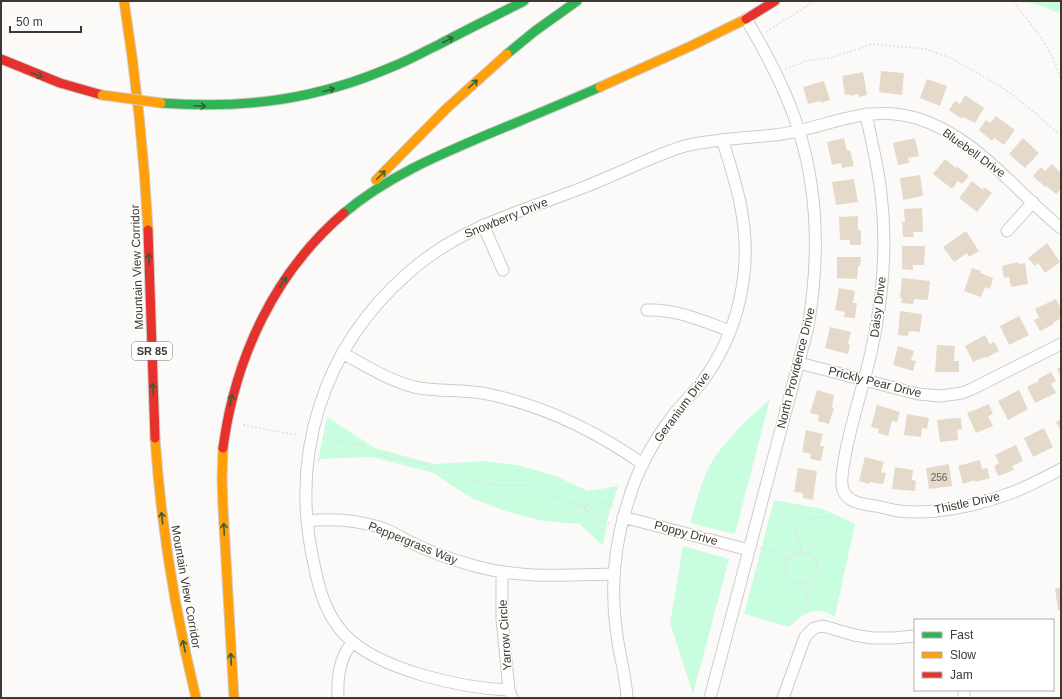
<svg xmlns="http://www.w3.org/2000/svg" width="1062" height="699" font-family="Helvetica,sans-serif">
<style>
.green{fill:#c9fddf}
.building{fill:#e5d9c9}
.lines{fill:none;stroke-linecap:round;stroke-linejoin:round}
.street-casing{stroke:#cfccc6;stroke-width:13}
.fast-casing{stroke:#cfccc6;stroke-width:11}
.slow-casing{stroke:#cfccc6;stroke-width:11}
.jam-casing{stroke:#cfccc6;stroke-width:11}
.path{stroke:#e1e0de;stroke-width:1.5;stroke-dasharray:2 2;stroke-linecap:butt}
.street{stroke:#fffefe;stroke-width:11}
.fast{stroke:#30b455;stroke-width:9}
.slow{stroke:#ff9f0a;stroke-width:9}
.jam{stroke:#e5322d;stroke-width:9}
.slow-bridge-casing{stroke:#cfccc6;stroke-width:11;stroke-linecap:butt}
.slow-bridge{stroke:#ff9f0a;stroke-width:9}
.oneway{stroke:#3a5d3a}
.labels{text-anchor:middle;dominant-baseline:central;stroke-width:3;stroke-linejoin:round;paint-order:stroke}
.number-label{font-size:10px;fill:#686056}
.shield{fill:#fff;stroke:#78746d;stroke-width:1}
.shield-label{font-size:11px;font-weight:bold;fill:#3e382f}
.street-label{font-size:12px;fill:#3e382f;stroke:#fff}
</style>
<rect width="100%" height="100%" fill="#fcfaf8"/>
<path class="green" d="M1018,1H1061V14L1042,6Z
M770,399L735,534L690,523C695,506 701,482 709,467C724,440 747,420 770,399Z
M327,417L375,448L430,463L436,464L483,461L517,465L556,476L588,491L618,486L609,514L603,546L580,524L544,521L505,511L474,499L454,487L434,473L372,457L321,459L320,462L318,461Z
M774,500L823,509L855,524L835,617C816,604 804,613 789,627L744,614Z
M683,546L729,559L693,694L670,623Z"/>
<path class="building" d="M881,71L904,73L902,95L879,92Z
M863,72L867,95L859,97L858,94L850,96V94L845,95L842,76Z
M927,79L947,86L940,106L920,98Z
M824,81L830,100L821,103V101L808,104L803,87Z
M965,95L984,108L975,123L963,117L962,119L949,110L955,101L960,104Z
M996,116L1015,130L1004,145L994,138L992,141L979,130L986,120L990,123Z
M844,138L847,151L850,150L854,166L842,168L841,163L832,165L827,142Z
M915,138L919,156L908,158L909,163L898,165L893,143Z
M1023,138L1039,153L1025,168L1009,154Z
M945,159L956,168L957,166L969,176L962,184L958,181L952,189L933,174Z
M1052,164L1061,173V189L1056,194L1046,186L1045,187L1033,176L1041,167L1045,171Z
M920,175L923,196L903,200L900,178Z
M854,179L858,202L836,205L832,182Z
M972,181L983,190L984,187L992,193L977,212L959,198Z
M922,208L923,232H913L914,237H903L902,222H905L904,209Z
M858,216V230H861V245H850V240H840L839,217Z
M966,231L979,251L969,257L967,253L954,262L943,247Z
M1047,243L1060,262L1045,273L1038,263L1035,266L1028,258Z
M902,246H925L924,265H913V270L902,269Z
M837,257H861L860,266H858L857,279L837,278Z
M1018,262L1019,264L1025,263L1028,284L1011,287L1009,277L1004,278L1002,266Z
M972,268L981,271L980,273L993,278L990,289L985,287L981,297L964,291Z
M902,278L930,281L928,300L914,299L913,304L901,303L902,298H900Z
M839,288L855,291L853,303H857L855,318L844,317L845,312L835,310Z
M1056,299L1061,309V318L1053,323L1054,324L1040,331L1034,320L1039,318L1035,309Z
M900,311L922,314L920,332L909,331L908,336L898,335Z
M1019,316L1029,335L1009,345L1000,326Z
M830,327L851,332L848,344L850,345L848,354L825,348Z
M985,335L990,344L994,342L999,351L986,358L985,357L973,362L965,346Z
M937,345L955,346L954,361H959V372H935Z
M898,346L914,351L911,360L916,361L913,371L893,365Z
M1061,367V376L1057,369Z
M1051,372L1056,381L1051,384L1056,393L1035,403L1027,387L1039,381L1038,379Z
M817,390L834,395L832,407L834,408L829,424L818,421L819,415L810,413Z
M1019,390L1028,409L1008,420L998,401Z
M989,404L993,414L988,416L993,426L976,433L967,413Z
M877,405L900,412L897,422L892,421L888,436L878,433L879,429L871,427Z
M907,414L929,418L927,429L922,428L921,437L904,435Z
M956,418H961L962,429L957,430L958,440L940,442L937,420Z
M1061,419V431L1056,422Z
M1044,428L1053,447L1033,457L1024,438Z
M806,430L823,434L820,446H824L821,461L810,459L811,454L802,452Z
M1016,445L1023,461L1012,466L1014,470L998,476L994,466L999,463L995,455Z
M865,457L884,462L881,472L886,473L883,484L870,482L869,484L859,481Z
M980,460L982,469L987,468L990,478L975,482V480L963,484L958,466Z
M949,464L952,486L929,489L926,468Z
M895,467L913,470L912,480L916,481L915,491L892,489Z
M798,468L817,471L813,500L803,498V493L794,492Z
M1055,588H1061V610H1058Z"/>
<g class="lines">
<defs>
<path id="street" d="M866,114C871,140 878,166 881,193C889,260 880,326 861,391C856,410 837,474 843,490C848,503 863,504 875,506C883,507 891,510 899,511C933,515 976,506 1008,494C1026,488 1044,478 1061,469
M483,225L503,270
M1007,231L1033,202
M647,310C677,309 703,321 730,331
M342,353C367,366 392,383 419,388C444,392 468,389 492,395C547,407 597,432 643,464
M799,363L918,394L940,396L962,393L972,389L1061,344
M623,517L749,550
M307,521C332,518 358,520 382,528C393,532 402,538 412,543C432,553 453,560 475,566C521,579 568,575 614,574
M502,572V619L509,690L512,698
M509,690C461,688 379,670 345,635C326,615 319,590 314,564C289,455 323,348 407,274C459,227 518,213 582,188C600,181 618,173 636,165C652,158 668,151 685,146C714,139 745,138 775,135C826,129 864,103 916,118C976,136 1015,191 1061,228
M964,690V698
M338,698C337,678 339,657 353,642
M627,698C626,677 620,657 617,636C610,590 614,545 628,502C637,470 654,440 674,414C683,403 693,393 702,382C739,332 753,269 741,208C737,185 729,163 723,141
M710,698L808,327C819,262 819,195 799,131C787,92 767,54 746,19
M783,698L805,637L814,628L823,626L854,635L872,638H893L915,636"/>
<path id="fast" d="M507,54L535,31L577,1
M161,103C245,109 316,100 394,66C409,60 423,52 438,45C466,30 495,16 524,1
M344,213C388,176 439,155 491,133C527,118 564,103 600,87"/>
<path id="slow" d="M124,1C136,77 144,153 148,230
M600,87L691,46L746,19
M376,180L446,109L507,54
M155,438C161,526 175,612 196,698
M223,448L222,479L223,508L234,698"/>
<path id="jam" d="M746,19L775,1
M1,59L60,83L102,95
M148,230L155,438
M223,448C235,358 274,273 344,213"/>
</defs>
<use href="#street" class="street-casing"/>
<use href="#fast" class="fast-casing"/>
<use href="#slow" class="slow-casing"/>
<use href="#jam" class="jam-casing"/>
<path class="path" d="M1014,1C1020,12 1029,21 1036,31C1046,44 1057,64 1061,81
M766,32L815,1
M785,69L806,61L834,57L872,44L925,49L951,58L1002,87L1034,112L1055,131L1061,135
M243,425L292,434H298
M323,438L360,445L387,458L424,463L443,472L468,480L496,485H525L581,506L603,503L615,506
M581,506L600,520L611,524
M760,548L774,552L787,559
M801,551L795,529C803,516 818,517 832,517
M785 568a16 16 0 1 1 32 0a16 16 0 1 1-32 0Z
M805,584L809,609"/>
<use href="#street" class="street"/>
<use href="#fast" class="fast"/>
<use href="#slow" class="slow"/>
<use href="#jam" class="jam"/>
<defs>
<path id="slow-bridge" d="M102,95L161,103"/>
</defs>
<use href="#slow-bridge" class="slow-bridge-casing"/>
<use href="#slow-bridge" class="slow-bridge"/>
</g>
<defs><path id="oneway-shaft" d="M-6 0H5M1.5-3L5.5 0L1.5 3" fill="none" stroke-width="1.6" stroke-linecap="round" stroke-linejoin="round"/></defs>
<g class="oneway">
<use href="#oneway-shaft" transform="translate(448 40) rotate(-27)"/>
<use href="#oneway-shaft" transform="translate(37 75) rotate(22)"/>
<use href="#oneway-shaft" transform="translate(473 84) rotate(-42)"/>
<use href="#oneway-shaft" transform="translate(329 90) rotate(-16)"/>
<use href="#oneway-shaft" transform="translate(200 106) rotate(3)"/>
<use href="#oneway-shaft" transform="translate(381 175) rotate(-45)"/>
<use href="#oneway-shaft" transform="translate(149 259) rotate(-92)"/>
<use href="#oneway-shaft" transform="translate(283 282) rotate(-56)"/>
<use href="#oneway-shaft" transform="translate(153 389) rotate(-92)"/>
<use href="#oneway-shaft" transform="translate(231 400) rotate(-77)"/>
<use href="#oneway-shaft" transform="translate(162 518) rotate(-97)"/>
<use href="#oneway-shaft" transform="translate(224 529) rotate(-93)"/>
<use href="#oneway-shaft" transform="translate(184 646) rotate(-102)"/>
<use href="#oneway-shaft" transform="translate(231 659) rotate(-93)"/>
</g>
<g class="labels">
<g class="number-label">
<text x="939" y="477">256</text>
</g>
<rect class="shield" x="132" y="342" width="40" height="18" rx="3"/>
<g class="shield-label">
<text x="152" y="351">SR 85</text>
</g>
<g class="street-label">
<text transform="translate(974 153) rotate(36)">Bluebell Drive</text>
<text transform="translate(506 218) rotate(-22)">Snowberry Drive</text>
<text transform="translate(137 267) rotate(-92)">Mountain View Corridor</text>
<text transform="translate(878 307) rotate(-83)">Daisy Drive</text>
<text transform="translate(796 368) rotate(-76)">North Providence Drive</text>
<text transform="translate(875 382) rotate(14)">Prickly Pear Drive</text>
<text transform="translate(682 407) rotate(-53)">Geranium Drive</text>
<text transform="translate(967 503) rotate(-12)">Thistle Drive</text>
<text transform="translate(686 533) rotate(15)">Poppy Drive</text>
<text transform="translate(413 543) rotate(22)">Peppergrass Way</text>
<text transform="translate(186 587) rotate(80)">Mountain View Corridor</text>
<text transform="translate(505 635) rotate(-94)">Yarrow Circle</text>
</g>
</g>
<rect width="1062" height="699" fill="none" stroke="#3e382f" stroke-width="4"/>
<rect x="914" y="619" width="140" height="72" fill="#ffffff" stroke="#b2afac"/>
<rect x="922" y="632" width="20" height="6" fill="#30b455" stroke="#b2afac"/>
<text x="950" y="639" font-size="12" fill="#3e382f">Fast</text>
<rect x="922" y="652" width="20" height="6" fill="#ff9f0a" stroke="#b2afac"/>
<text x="950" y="659" font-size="12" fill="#3e382f">Slow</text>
<rect x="922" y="672" width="20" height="6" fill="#e5322d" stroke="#b2afac"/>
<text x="950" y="679" font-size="12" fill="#3e382f">Jam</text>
<path d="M10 26v6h71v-6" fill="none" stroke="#3e382f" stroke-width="2"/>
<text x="16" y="26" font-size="12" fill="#3e382f" stroke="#ffffff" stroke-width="3" paint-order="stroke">50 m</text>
</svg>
